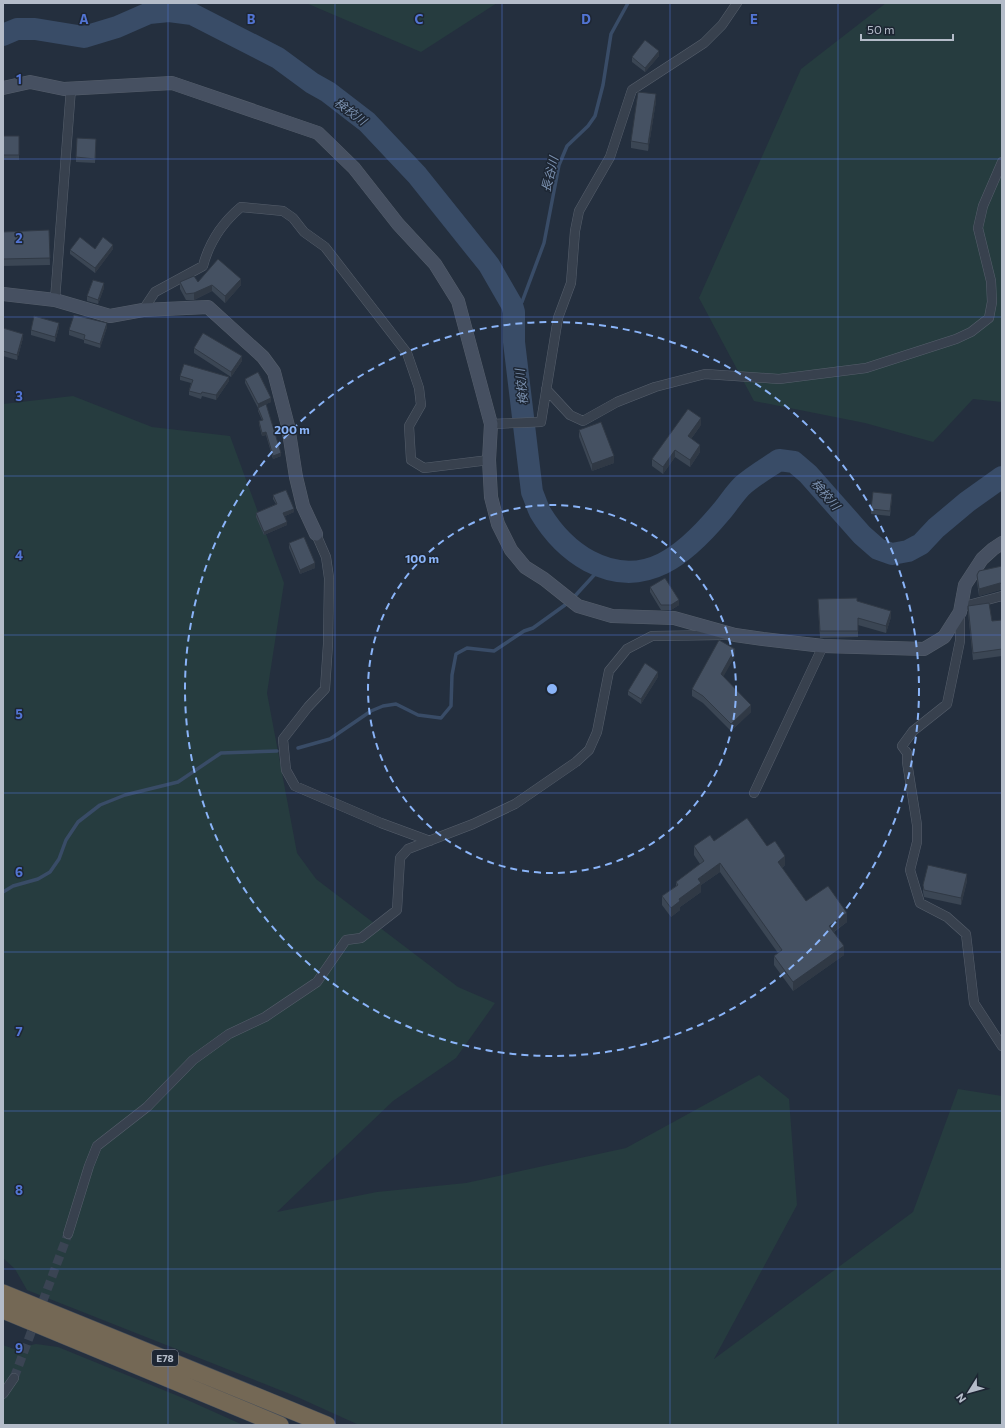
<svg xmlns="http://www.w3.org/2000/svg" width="1005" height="1428" font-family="Commissioner,'Noto Sans JP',sans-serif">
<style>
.green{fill:#263c3f}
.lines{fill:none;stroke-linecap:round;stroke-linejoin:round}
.stream{stroke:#394c67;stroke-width:3.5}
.river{stroke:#394c67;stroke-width:22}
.street-tunnel{stroke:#3a4453;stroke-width:9;stroke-dasharray:9 4.5;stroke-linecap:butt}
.street-casing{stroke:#565f6c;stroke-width:10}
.secondary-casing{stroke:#565f6c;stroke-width:14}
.highway-casing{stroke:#434c59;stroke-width:18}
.street{stroke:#38414e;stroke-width:9}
.secondary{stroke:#465061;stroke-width:13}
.highway{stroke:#746855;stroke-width:17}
.wall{fill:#3b4654}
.shaded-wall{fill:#303945}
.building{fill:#455162;stroke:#303945}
.grid{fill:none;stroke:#5274d3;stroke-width:1;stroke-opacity:0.55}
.ring{fill:none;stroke:#8ab4f8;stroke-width:2;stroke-dasharray:7 5}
.labels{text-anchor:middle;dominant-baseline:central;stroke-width:3;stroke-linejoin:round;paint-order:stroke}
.shield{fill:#1d2633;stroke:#878f9c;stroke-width:1}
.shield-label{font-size:10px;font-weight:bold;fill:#b4bcc9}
.water-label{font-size:12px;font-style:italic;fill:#7c92b1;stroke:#1d2633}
.grid-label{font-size:13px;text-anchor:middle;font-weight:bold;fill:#5274d3;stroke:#1d2633;stroke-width:3;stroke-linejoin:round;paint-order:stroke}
.centre{fill:#8ab4f8;stroke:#1d2633;stroke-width:2}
.ring-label{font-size:12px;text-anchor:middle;font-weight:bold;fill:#8ab4f8;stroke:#1d2633;stroke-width:3;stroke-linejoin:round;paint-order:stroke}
</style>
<rect width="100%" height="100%" fill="#242f3e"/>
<path class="green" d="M306,3H497L421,52Z
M886,3H1002V402L973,399L933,442L865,423L754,401L699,298L801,69Z
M73,396L152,427L230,436L284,583L267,693L297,853L316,879L458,987L495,1003L456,1058L393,1101L277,1212L377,1192L466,1183L626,1148L759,1075L789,1099L797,1205L714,1359L913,1212L958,1089L1002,1096V1425H359L295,1396L27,1290L15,1269L3,1258V404Z
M36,1344L58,1347L183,1398L243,1425H3V1345L14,1349Z"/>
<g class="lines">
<path class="stream" d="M514,312L522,302L544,243L559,165L567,146L588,126L595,116L603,85L611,34L628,3
M574,597L596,573L600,567
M298,748L330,739L371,711L383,706L396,704L418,715L441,718L451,706L452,675L456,654L467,648L494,651L524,631L533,628L565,605
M3,892L13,886L38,879L50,872L59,859L66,840L78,822L100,805L125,795L178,782L221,753L277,751"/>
<path class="river" d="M3,35L17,29H35L84,37L117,27L149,13L169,11L192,14L278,58L312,83L328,92L367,122L417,175L489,265L512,305L514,312V342L532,492C535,499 537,506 540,512C552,532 569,550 589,561C645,591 686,554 721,512C728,504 734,494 742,486C753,476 767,468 779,460L794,462L808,474L862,535L878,549L892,554L908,551L921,544L936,528L967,502L1002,477"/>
<path class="street-tunnel" d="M14,1378L68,1234"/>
<defs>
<path id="street" d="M55,300L71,88
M143,310L155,292L203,266C209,243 222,223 241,207L283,211L293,218L304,232L325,247L407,353L419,388L421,405L409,426L411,460L424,468L489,460
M546,389L570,415L583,421L617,402L655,387L705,374L779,379L866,368L956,339L971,332L989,318L992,302L991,281L978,228L983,206L1002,162
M491,424L541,422L558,318L571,283L575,231L579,211L610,157L632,90L704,43L722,25L737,3
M316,534L326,557L329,578L328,644L325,689L308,707L283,739L286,770L295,786L381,823L430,841
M961,607L1002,596
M960,613V641L947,704L913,731L902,746L907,753V762L917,825V842L910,870L920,903L947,917L966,934L974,1003L1002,1046
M754,793L823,646
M68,1234L89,1166L97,1146L147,1107L193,1060L229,1034L265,1017L317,982L346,940L361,938L397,910L400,858L408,849L473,824L515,804L576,762L589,750L597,732L609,671L627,649L652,636L723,635
M3,1394L14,1378"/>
<path id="secondary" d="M3,88L30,82L64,89L172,83L318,133L354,168L398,224L435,264L458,301L491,424L489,460L491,497L498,524L511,550L525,567L544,579L578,606L612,616L674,618L735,635L763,639L823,646L924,649L944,637L960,612L965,585L982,559L993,549L1002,543
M3,294L55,300L110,316L143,310L208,307L263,357L274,372L288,426L296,477L303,506L316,534"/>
<path id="highway" d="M3,1293L327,1425
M3,1310L280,1425"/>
</defs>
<use href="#street" class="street-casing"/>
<use href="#secondary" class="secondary-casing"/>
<use href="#highway" class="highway-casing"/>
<use href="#street" class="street"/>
<use href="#secondary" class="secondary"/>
<use href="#highway" class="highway"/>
</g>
<path class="wall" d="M659,56L645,72L632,62V57Z
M656,101L648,151L631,148V141Z
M3,136H19V160H3Z
M96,144L95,163L76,162V157Z
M49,230L50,265L3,266V232Z
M95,249H113L95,273L70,254V250Z
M180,282H198L241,285L225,303L212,291L194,300H186L180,289Z
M104,288L98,304L87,301V296Z
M59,327L55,342L31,335V330Z
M107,327L100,348L84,343V340L69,335V330Z
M3,328L23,338L17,360L3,356Z
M194,348L242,361L231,377L194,353Z
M180,376L229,381L216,400L202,396L201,399L189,395V391L191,383L180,380Z
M245,379L271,402L266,404L281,456L273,459L266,435L262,436L259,424V421L262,420L258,411V408L245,383Z
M701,425L691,439L700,452L690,467L675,457L663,474L652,466V459Z
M579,430L614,463L592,471L579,437Z
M273,495L294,512L285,516L287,525L264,535L256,517V513L276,504L273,499Z
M892,498L890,516L871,514V509Z
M289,543L315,568L300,574L289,548Z
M1002,566V591L1000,590L979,596L977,582V575Z
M650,587L679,605L671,610H661L650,592Z
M857,601L891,617L886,633L858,625V637L820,638L818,606Z
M968,606L992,621L1002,620V656L973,660L968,613Z
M735,656L723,676L751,712L731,731L703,703L692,696V689Z
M658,677L641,704L628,695V691Z
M714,841L767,846L785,865L782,868L806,901L847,922L834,932L844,955L793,991L774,965V956L778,953L720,872L701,885V892L680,907V910L671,917L662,905V896L676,886V882L700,864L694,855V846Z
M967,881L961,905L924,897L923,892V885Z"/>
<path class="shaded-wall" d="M659,51V56L645,72V68Z
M656,94V101L648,151V144Z
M113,245V249L95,273V268Z
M241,279V285L225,303V296Z
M104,283V288L98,304V300Z
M212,285V291L194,300V293Z
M59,323V327L55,342V337Z
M107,323V327L100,348V344Z
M23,334V338L17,360V355Z
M242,356V361L231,377V372Z
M229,377V381L216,400V395Z
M271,398V402L258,408V404Z
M701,418V425L688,443V436Z
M266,432V435L262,436V433Z
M700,445V452L690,467V460Z
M675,450V457L663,474V467Z
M281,453V456L273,459V456Z
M614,456V463L592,471V464Z
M294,509V512L283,517V513Z
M287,522V525L264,535V532Z
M315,563V568L300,574V570Z
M1000,583V590L979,596V589Z
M679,600V605L671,610V605Z
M891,611V617L886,633V626Z
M735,649V656L721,681V674Z
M658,672V677L641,704V699Z
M751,705V712L731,731V724Z
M785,856V865L778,871V862Z
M720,863V872L701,885V892L680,907V910L671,917V908L698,879Z
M967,874V881L961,905V898Z
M847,913V922L829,935V926Z
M844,946V955L793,991V982Z"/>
<path class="building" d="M645,40L659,51L645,68L632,57Z
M638,92L656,94L648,144L631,141Z
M3,136H19V155H3Z
M77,138L96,139L95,159L76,157Z
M49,230L50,258L3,259V232Z
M80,237L95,249L103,237L113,245L95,268L70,250Z
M218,259L241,279L225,296L212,285L194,293L186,294L180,282L194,276L198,282Z
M93,280L104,283L98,300L87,296Z
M74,315L107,323L100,344L84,339L85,335L69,330Z
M34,316L59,323L55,337L31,330Z
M3,328L23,334L17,355L3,351Z
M203,333L242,356L231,372L194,348Z
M184,364L229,377L216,395L202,392L201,394L189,391L193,380L180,376Z
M258,372L271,398L258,404L245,379Z
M266,404L281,453L273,456L266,432L262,433L259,421L263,420L258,408Z
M688,409L701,418L688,436L700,445L690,460L675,450L663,467L652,459Z
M601,422L614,456L592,464L579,430Z
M286,490L294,509L283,513L287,522L264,532L256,513L277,504L273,495Z
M873,492L892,494L890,511L871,509Z
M304,537L315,563L300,570L289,543Z
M1002,566V584L1000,583L979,589L977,575L979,571Z
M665,578L679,600L671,605H661L650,587Z
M857,598V601L891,611L886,626L858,618V631H820L818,599Z
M989,603L992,621L1002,620V649L973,653L968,606Z
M719,640L735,649L721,674L751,705L731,724L703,696L692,689Z
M645,663L658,672L641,699L628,691Z
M747,818L767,846L775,841L785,856L778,862L806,901L828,886L847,913L829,926L844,946L793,982L774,956L782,950L720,863L698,879L701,883L679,899L680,901L671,908L662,896L678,885L676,882L704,861L694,846L710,835L714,841Z
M928,865L967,874L961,898L924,890L923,885Z"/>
<path class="grid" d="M168,3V1425M335,3V1425M502,3V1425M670,3V1425M838,3V1425M3,159H1002M3,317H1002M3,476H1002M3,635H1002M3,793H1002M3,952H1002M3,1111H1002M3,1269H1002"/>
<g class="ring">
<circle cx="552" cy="689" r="184"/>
<circle cx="552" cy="689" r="367"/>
</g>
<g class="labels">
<rect class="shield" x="152" y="1350" width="26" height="16" rx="3"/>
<g class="shield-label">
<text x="165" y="1358">E78</text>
</g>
<g class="water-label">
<text transform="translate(351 111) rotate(37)">検校川</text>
<text transform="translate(549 174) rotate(-76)">長谷川</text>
<text transform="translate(521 387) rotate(-96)">検校川</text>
<text transform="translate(826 494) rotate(49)">検校川</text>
</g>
</g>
<g class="grid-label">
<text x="84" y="24">A</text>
<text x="251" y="24">B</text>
<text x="419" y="24">C</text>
<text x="586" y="24">D</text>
<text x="754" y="24">E</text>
<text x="19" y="84">1</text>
<text x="19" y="243">2</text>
<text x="19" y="401">3</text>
<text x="19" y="560">4</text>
<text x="19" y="719">5</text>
<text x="19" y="877">6</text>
<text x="19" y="1036">7</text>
<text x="19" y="1195">8</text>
<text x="19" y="1353">9</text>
</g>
<circle cx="552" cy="689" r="6" class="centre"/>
<g class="ring-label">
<text x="292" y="434">200 m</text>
<text x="422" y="563">100 m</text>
</g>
<rect width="1005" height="1428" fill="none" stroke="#b4bcc9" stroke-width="8"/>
<g transform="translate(969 1392) rotate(233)" stroke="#1d2633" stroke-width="3" paint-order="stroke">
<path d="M0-3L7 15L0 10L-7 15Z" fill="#b4bcc9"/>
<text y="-6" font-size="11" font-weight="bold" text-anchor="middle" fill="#b4bcc9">N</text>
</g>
<path d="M861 34v6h92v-6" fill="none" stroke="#b4bcc9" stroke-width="2"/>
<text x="867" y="34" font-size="12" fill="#b4bcc9" stroke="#1d2633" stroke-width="3" paint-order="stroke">50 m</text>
</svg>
